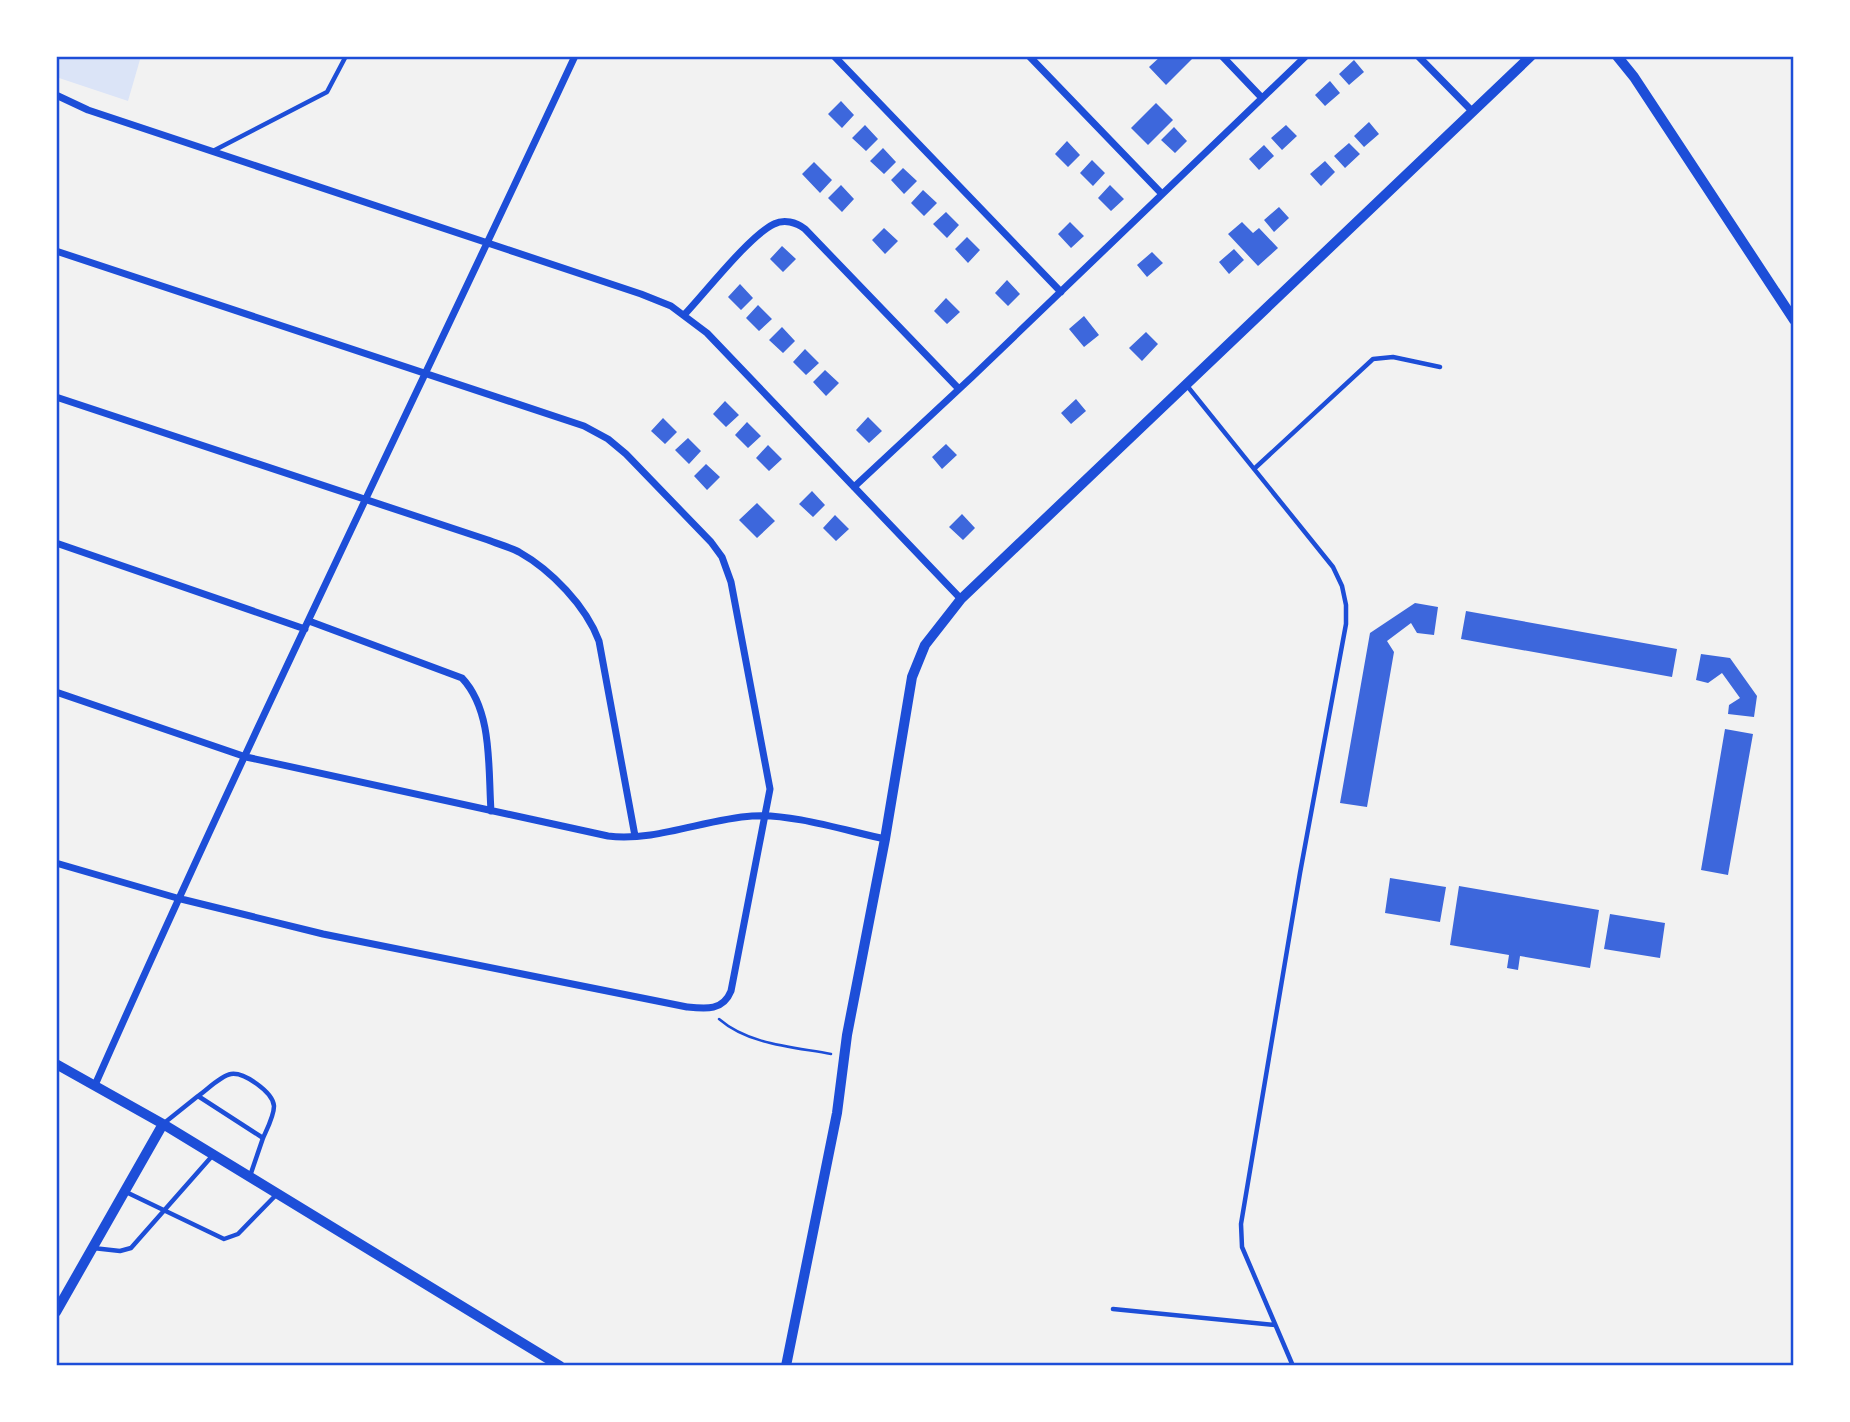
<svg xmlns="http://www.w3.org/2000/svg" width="1850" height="1422" font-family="'Titillium Web',sans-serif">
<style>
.green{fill:#dbe4f7}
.building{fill:#3d67dc}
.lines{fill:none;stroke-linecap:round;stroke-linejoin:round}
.path{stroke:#1d4ed8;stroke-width:2.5}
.service{stroke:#1d4ed8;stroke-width:4.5}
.minor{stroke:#1d4ed8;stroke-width:7}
.tertiary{stroke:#1d4ed8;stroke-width:10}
.neatline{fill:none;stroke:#1d4ed8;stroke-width:2.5}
</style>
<rect width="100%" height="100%" fill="#f2f2f2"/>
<path class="green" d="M56,56H141L128,101L56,77Z"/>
<path class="building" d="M1161,56H1195L1166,85L1149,67Z
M1354,60L1364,72L1349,85L1339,74Z
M1330,81L1340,93L1325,106L1315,95Z
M841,101L854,115L842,128L828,114Z
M1156,103L1173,120L1148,145L1131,128Z
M1369,122L1379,134L1364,147L1354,136Z
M865,125L878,139L866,151L852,138Z
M1286,125L1297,136L1282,150L1271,138Z
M1174,127L1187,141L1175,153L1161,140Z
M1067,141L1080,155L1068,167L1055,154Z
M1349,143L1360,154L1345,168L1334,156Z
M1264,145L1274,156L1259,170L1249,159Z
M883,148L896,162L884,174L870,161Z
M1092,160L1105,173L1093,186L1080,173Z
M1325,161L1335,172L1321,186L1310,174Z
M814,162L832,180L820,193L802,174Z
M903,168L917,181L904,194L891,180Z
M841,185L854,199L842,212L828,198Z
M1110,185L1124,199L1111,211L1098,198Z
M923,190L937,203L924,216L911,203Z
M1279,207L1289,218L1274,232L1264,220Z
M946,212L959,225L947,238L933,224Z
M1070,222L1084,236L1071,248L1058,234Z
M1242,222L1253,233L1259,228L1278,248L1258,266L1228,234Z
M884,228L898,241L885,254L872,240Z
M967,237L980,250L968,263L955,249Z
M782,246L796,259L783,272L770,259Z
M1234,249L1244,260L1229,274L1219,262Z
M1152,252L1163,263L1147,277L1137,265Z
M1007,280L1020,294L1008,306L995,293Z
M740,284L753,298L741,310L728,297Z
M946,298L960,312L947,324L934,311Z
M758,305L772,319L759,331L746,318Z
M1084,316L1099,335L1084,347L1069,329Z
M782,327L795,341L783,353L769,340Z
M1146,332L1158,344L1142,361L1129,348Z
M805,349L819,363L806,375L793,362Z
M825,370L839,383L826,396L813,382Z
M1076,399L1086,411L1071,424L1061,413Z
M725,401L739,415L726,427L713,414Z
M868,417L882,431L869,443L856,430Z
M663,418L677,432L665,444L651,431Z
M747,422L761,436L748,448L735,435Z
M688,438L701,451L689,464L675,450Z
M946,444L957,455L942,469L932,457Z
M768,445L782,459L769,471L756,458Z
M706,464L720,477L707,490L694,476Z
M812,491L825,505L813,517L799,504Z
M757,503L775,521L757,538L739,520Z
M962,514L975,528L963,540L949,527Z
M835,515L849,529L836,541L823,528Z
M1415,603L1438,607L1434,635L1417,633L1411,623L1387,641L1394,652L1367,807L1340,803L1370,633Z
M1466,611L1677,649L1672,677L1461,639Z
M1701,654L1730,658L1757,696L1754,717L1728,714L1729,705L1740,698L1722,673L1708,683L1696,680Z
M1725,729L1753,734L1728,875L1701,870Z
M1390,878L1446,887L1440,922L1385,913Z
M1459,886L1599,910L1590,968L1520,956L1518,970L1507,968L1509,955L1450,945Z
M1610,914L1665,923L1660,958L1604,949Z"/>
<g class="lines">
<path class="path" d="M719,1019C749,1045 794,1047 831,1054"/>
<path class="service" d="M213,151L327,92L346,56
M1188,387L1333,567L1342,586L1346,605V624L1300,873L1241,1224L1242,1247L1293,1366
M1254,469L1373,359L1393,357L1440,367
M198,1096C207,1090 220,1076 231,1074C244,1072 273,1092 274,1106C274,1116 267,1129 263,1138
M163,1124L198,1096L263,1138L250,1176
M126,1192L224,1239L238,1234L277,1194
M93,1248L120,1251L131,1248L213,1155
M1113,1309L1275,1325"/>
<path class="minor" d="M834,56L1061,292
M1029,56L1162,194
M1222,56L1262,98
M1418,56L1473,112
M56,95L88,110L641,294L671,306L707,333L961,599
M56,251L584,426L608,439L626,454L711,542L722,557L731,582L770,789L731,991C723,1011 706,1009 687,1007L323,934L177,898L56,863
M685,314C705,293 750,235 774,224C784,219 796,222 805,229L959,389
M56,397L488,540C498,544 509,547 519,552C551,570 586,606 599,641L635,836
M854,487L972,377L1306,56
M56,543L305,629
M309,621L462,678C493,711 488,768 491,811
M56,692L246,757L608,836C654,842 706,819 752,816C790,813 847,831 885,839
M95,1085C248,739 415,399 575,56"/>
<path class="tertiary" d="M1617,56L1634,77L1794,320
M56,1064L163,1124L560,1366
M56,1312L163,1124
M786,1366L837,1113L847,1035L885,839L912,677L925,645L961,599L1531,56"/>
</g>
<rect width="1850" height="1422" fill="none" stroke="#ffffff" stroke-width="116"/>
<rect x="58" y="58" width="1734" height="1306" class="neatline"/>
</svg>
